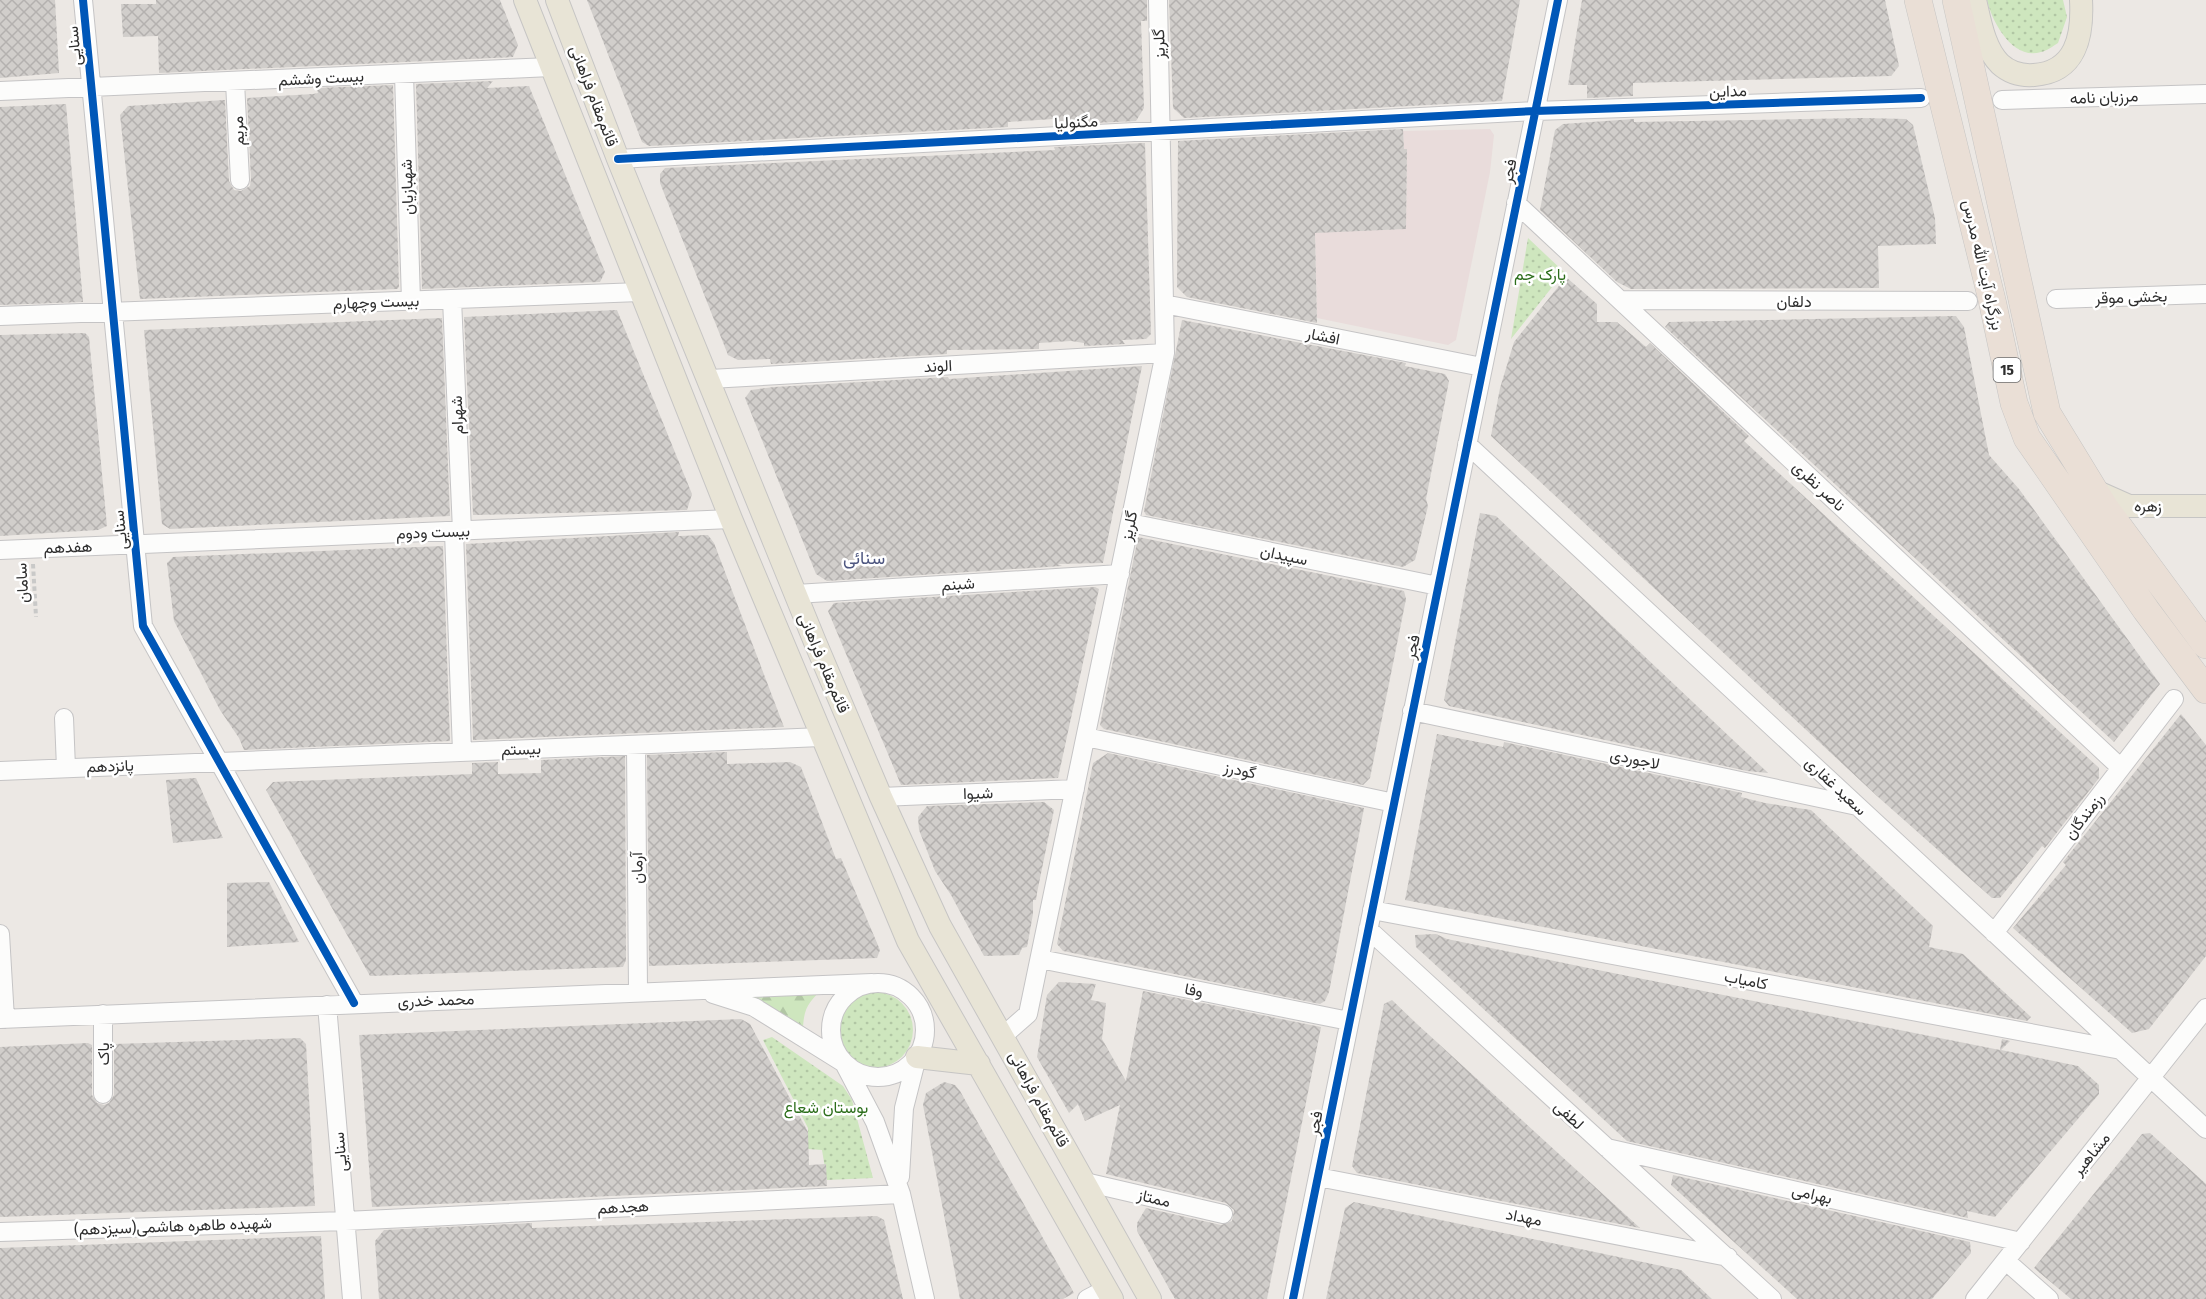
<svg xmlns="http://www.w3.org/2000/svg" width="2206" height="1299" font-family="'Fira Sans Condensed',Vazirmatn,sans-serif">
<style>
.medical{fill:#e9dcdb}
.green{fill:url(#green-dots)}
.forest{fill:url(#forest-firs)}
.building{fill:url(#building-cross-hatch)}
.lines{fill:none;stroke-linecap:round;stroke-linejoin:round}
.minor-casing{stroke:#c5c4c5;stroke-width:20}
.major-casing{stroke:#c6c5c4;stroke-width:24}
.highway-casing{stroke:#c6c5c4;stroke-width:28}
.path{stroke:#c9c9c8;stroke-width:4;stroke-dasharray:4.5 3;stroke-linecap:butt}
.minor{stroke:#fcfcfb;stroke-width:18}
.major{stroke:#e8e4d6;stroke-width:22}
.highway{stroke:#eadfd6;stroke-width:27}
.cycleway-casing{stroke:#fff;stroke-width:11}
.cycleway{stroke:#0057b8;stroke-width:8}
.labels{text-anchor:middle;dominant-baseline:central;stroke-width:5;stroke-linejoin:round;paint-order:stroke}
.shield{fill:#fff;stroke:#6d6d6d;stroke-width:1.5}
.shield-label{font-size:15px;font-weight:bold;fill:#2e2e2e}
.street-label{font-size:16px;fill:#2e2e2e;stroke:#fff}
.park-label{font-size:16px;fill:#2c6e1b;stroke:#fff}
.neighbourhood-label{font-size:18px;fill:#4d5680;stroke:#fff}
</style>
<defs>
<pattern id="green-dots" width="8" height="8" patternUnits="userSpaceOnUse" patternTransform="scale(1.5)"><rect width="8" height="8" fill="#cee6be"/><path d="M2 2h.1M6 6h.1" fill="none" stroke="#b1c6a4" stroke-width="1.8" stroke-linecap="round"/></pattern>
<pattern id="forest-firs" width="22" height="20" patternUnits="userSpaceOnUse" patternTransform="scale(1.5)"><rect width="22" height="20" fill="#cee6be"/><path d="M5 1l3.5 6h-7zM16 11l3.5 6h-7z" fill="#b1c6a4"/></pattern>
<pattern id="building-cross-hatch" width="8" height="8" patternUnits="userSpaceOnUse" patternTransform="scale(1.5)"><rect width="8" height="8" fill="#d1cecb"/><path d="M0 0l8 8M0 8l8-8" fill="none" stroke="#b4b1af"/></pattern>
</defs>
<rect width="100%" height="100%" fill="#ece8e4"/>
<path class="medical" d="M1490,129L1494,135L1490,172L1456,340L1448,345L1317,318L1315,231L1406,229L1407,150L1404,149L1403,131Z"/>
<path class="green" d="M1987,0H2063L2067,17L2058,43C2053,46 2047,51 2041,52C2013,61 1992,22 1987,0Z
M1528,238L1564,272L1511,339Z
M837 1030a38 38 0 1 1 76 0a38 38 0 1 1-76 0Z
M772,1037L843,1086L852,1100L873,1178L827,1180L822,1150L808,1149V1128L763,1040Z"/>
<path class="forest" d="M825,987C808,1002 803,1009 803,1032L742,990Z"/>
<path class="building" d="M0,0H55L59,73L0,78Z
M156,0H500L518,45L513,57L159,73L158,36L123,37L121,4H156Z
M587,0H1147V21H1141L1144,108L1136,121L1053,125V119L1008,122V127L649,146L642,142Z
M1169,0H1520L1502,101L1184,118L1173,108Z
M1582,0H1885L1899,66L1891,76L1633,83V96L1587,98V85H1568Z
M493,81L487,88L529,86L605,272L600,282L422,289L416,84Z
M393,85L399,287L397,289L140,299L120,115L128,106L225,100L229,181L234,190L241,191L250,186L251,179L247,98L313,94L318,93L317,88Z
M66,104L83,302L0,305V107Z
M1862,118L1906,119L1913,125L1935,218L1936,244L1878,246L1879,288L1631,289L1617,282L1540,210L1555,130L1563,124L1634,119V122Z
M1403,129L1404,149H1407L1406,229L1315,233L1317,323L1187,297L1177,287L1178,141Z
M1145,143L1151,334L1146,339L1122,340L1125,344L1084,346V343L1071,341L1039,343V349L947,350V354L771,364L770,359L738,360L728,355L660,183V174L665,168L1055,150L1054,147Z
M1566,277L1597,304V322H1617L1646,347L1650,343L1749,436L1744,441L2099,768V778L2045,848L2042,846L2000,898H1992L1877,796L1491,436L1500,388L1514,342Z
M617,310L692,494L687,510L473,515L464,317Z
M1956,316L1964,327L1989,455L2019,489L2160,684L2114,742L1665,327L1669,322Z
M442,318L450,516L170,529L162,524L144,330Z
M1182,320L1406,363L1405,366L1445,374L1449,381L1426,499L1428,506L1415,560L1403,567L1146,515L1144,511Z
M85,333L89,337L107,526L98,530L0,536V335Z
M1142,366L1103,563L1058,564L1062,566L827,581L816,574L745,398L751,390L774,387L948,377L949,379Z
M1480,513L1496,516L1768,773L1747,771L1449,706L1444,700Z
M679,532L678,536L708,535L714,543L784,727L473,740L466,544Z
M1138,537L1404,591L1406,599L1370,778L1363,785L1104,729L1100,725Z
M443,546L450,741L244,750L239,738L220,710L174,621L167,563L173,557Z
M1095,587L1099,589L1058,778L901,785L828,611L834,603Z
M2181,714L2206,745V956L2149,1029L2132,1033L2013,928L2066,865L2063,862Z
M1437,734L1503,747L1504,742L1742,793L1741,797L1765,803L1811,810L1933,926L1929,947L1963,954L2031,1017L2027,1021L1405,900Z
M727,752V764L790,762L801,767L836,859L841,858L880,950L877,958L649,966L647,755Z
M1108,753L1364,808L1329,992L1325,1001L1320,1004L1063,951L1057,944L1093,763Z
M625,756L626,960L623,967L370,976L266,790L273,782L472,774V763L498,762V774L541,773V760Z
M196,778L223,838L173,843L166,780Z
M1044,802L1054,810L1037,893L1036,900H1033V914L1027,947L1022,948L1019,955L984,956L951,895L935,871L919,830L918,817L927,806Z
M269,882L299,942L227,947V883Z
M1436,934L1447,939L1598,970L2000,1050L2002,1039L2010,1041L2001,1050L2078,1066L2099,1085V1094L1995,1217L1967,1211L1968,1218L1627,1141L1416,947L1415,935Z
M1059,982L1096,984L1091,1000L1106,1003L1102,1039L1126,1081L1143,991L1321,1027L1267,1299H1175L1137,1231V1223L1146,1208L1221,1225L1232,1221L1234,1210L1226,1203L1106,1174L1120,1105L1085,1121L1078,1104L1069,1113L1037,1057L1047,995Z
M1392,1000L1417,1024L1640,1228L1357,1173L1352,1166L1384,1004Z
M741,1019L750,1024L808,1132L809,1165L826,1164L827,1186L372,1207L359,1035Z
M300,1038L306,1044L315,1206L0,1217V1047L88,1043L92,1045V1095L97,1103L104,1105L109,1103L114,1095V1044Z
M944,1082L955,1085L960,1091L1074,1293L1063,1299H960L923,1105L926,1093Z
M2150,1133L2206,1184V1299H2071L2034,1268L2142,1134Z
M1673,1175L1970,1242L1971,1253L1932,1299H1797L1671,1185Z
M1354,1202L1681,1270L1712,1299H1326L1345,1208Z
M877,1216L884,1220L903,1299H379L375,1241L384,1230L532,1223V1228Z
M321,1236L325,1299H0V1248Z"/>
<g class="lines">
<defs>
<path id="minor" d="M83,0L143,626L354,1003
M404,74L411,301
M235,82L240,180
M0,91L551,67
M2002,100L2206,94
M618,159L1535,111L1921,98
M1516,203L2121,768
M452,299L462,531
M2056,299L2206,294
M1620,300L1968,301
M1164,304L1482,367
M0,316L640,292
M710,379L1165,353
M1467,444L2206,1129
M1130,523L1438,586
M454,532L462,752
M0,550L731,519
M796,594L1120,574
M1412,711L1857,806
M64,718L66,768
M1086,737L1394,803
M636,745L638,991
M0,771L821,737
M881,797L1075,789
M1372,910L2121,1050
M1368,929L1772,1299
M1994,933L2174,699
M0,934L5,1019
M1040,959L1349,1021
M831 1030a47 47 0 1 1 94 0a47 47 0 1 1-94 0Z
M713,994L754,1007L844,1063L875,1122L901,1194L925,1299
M327,1005L352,1299
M103,1014V1094
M0,1019L872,983
M1004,1035L1028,1014L1165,353L1158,0
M1607,1148L2021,1242
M900,1177L904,1108L917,1057
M1318,1177L1728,1257
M1085,1182L1223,1214
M0,1232L345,1221L901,1194
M2006,1261L2049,1299
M1087,1299L1106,1289
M1293,1299L1558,0
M1975,1299L2206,1008"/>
<path id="major" d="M525,0L731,519L908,941L1112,1299
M557,0L618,159L815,642L881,797L940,926L1150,1299
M1975,0C1980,21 1984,48 2000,64C2010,73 2021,76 2034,75C2076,72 2083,36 2081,0
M2093,490L2129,506H2206
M917,1057L979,1064"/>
<path id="highway" d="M1918,0L1992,300L2014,403L2027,438L2146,610L2206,690
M1956,0L2047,413L2105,508L2206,645"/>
</defs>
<use href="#minor" class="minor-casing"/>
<use href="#major" class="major-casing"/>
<use href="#highway" class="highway-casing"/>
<path class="path" d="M33,564L36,617"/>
<use href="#minor" class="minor"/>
<use href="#major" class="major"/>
<use href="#highway" class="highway"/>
<defs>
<path id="cycleway" d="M83,0L143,626L354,1003
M618,159L1535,111L1921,98
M1293,1299L1558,0"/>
</defs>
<use href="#cycleway" class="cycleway-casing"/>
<use href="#cycleway" class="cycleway"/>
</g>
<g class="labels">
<rect class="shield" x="1993.5" y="358" width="27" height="24" rx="4.5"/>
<g class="shield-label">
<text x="2007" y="370">15</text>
</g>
<g class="street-label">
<text transform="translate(1159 44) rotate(-92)">گلریز</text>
<text transform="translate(74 46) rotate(-95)">سنایی</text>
<text transform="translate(321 78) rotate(-3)">بیست وششم</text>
<text transform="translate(1728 91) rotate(-2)">مداین</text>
<text transform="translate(594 96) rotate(69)">قائم‌مقام فراهانی</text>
<text transform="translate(2104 97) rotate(-2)">مرزبان نامه</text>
<text transform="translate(1076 122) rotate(-3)">مگنولیا</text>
<text transform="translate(238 131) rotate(-93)">مریم</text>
<text transform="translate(1509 171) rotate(-79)">فجر</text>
<text transform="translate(407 187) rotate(-92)">شهبازیان</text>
<text transform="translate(1983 265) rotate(77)">بزرگراه آیت الله مدرس</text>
<text transform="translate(2131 297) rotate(-2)">بخشی موقر</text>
<text x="1794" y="301">دلفان</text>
<text transform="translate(376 302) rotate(-2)">بیست وچهارم</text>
<text transform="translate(1323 336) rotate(11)">افشار</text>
<text transform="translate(938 366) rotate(-3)">الوند</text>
<text transform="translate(457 415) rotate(-92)">شهرام</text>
<text transform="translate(1819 486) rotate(43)">ناصر نظری</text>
<text transform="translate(2148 506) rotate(1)">زهره</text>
<text transform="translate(1129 526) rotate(-78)">گلریز</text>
<text transform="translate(120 530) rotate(-96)">سنایی</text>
<text transform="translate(433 532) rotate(-2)">بیست ودوم</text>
<text transform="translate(68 547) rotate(-2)">هفدهم</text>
<text transform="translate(1284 555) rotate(12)">سپیدان</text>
<text transform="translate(22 583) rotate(-93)">سامان</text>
<text transform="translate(958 584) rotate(-4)">شبنم</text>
<text transform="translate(1412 647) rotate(-78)">فجر</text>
<text transform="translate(824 663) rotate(67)">قائم‌مقام فراهانی</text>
<text transform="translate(521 749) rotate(-2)">بیستم</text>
<text transform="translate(1635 759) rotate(12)">لاجوردی</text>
<text transform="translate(110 766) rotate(-2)">پانزدهم</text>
<text transform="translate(1240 770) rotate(12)">گودرز</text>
<text transform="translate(1836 786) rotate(43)">سعید غفاری</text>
<text transform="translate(978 793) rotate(-2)">شیوا</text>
<text transform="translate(2084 816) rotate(-52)">رزمندگان</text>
<text transform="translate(637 868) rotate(-91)">آرمان</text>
<text transform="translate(1746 980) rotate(11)">کامیاب</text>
<text transform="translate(1194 990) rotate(11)">وفا</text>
<text transform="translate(436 1000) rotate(-2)">محمد خدری</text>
<text transform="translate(103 1054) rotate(-90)">پاک</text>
<text transform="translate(1039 1099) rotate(61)">قائم‌مقام فراهانی</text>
<text transform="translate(1569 1115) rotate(43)">لطفی</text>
<text transform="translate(1315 1123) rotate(-79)">فجر</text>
<text transform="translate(340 1152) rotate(-95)">سنایی</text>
<text transform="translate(2091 1154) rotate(-51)">مشاهیر</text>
<text transform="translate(1812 1194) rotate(13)">بهرامی</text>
<text transform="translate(1154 1198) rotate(13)">ممتاز</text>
<text transform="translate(623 1207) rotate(-3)">هجدهم</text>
<text transform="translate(1524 1217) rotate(11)">مهداد</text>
<text transform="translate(173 1226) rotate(-2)">شهیده طاهره هاشمی(سیزدهم)</text>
</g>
<g class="park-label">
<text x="1540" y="274">پارک جم</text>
<text x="826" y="1107">بوستان شعاع</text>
</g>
<g class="neighbourhood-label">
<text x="864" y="558">سنائی</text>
</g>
</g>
</svg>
